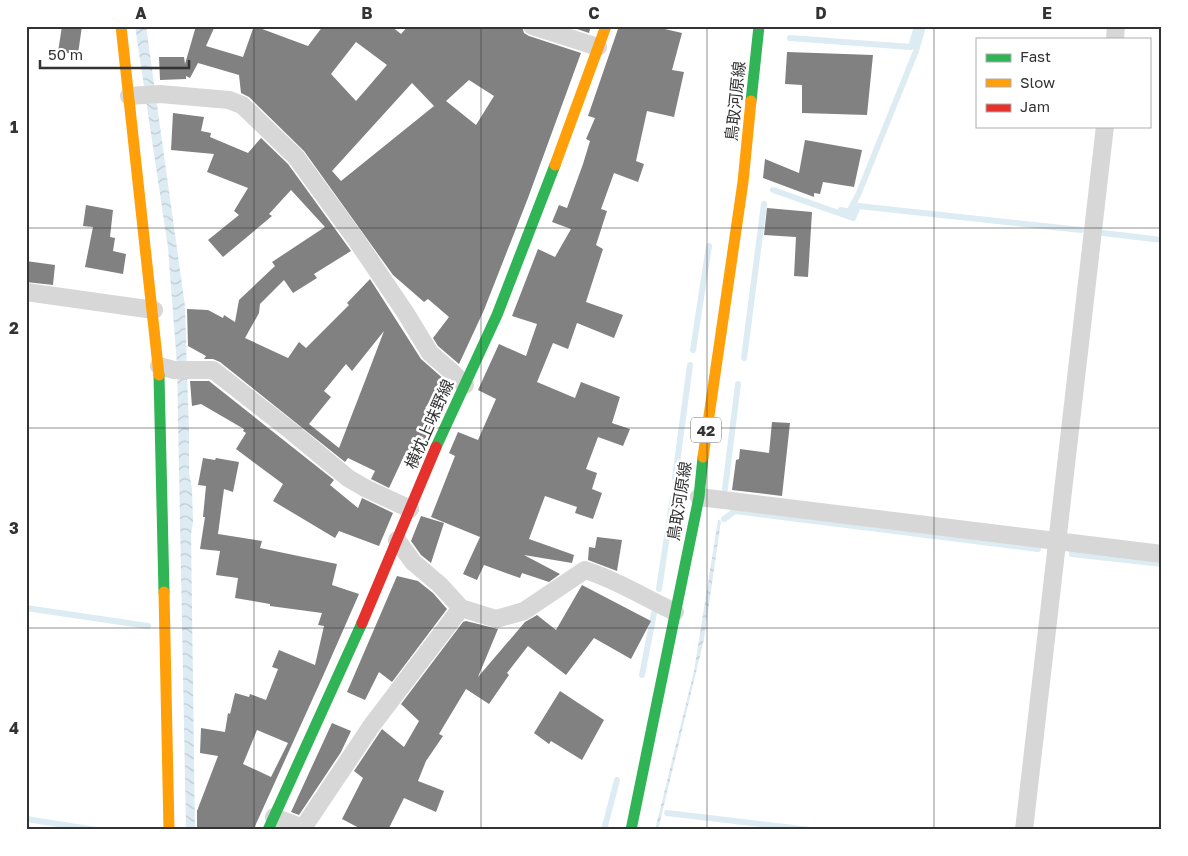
<svg xmlns="http://www.w3.org/2000/svg" width="1188" height="856" font-family="'Golos Text','Noto Sans JP',sans-serif">
<style>
.water{fill:url(#water-waves)}
.lines{fill:none;stroke-linecap:round;stroke-linejoin:round}
.stream{stroke:#ddebf3;stroke-width:6}
.building{fill:#818181;fill-rule:evenodd}
.street{stroke:#d7d7d7;stroke-width:18}
.fast{stroke:#30b455;stroke-width:11}
.slow{stroke:#ff9f0a;stroke-width:11}
.jam{stroke:#e5322d;stroke-width:11}
.grid{fill:none;stroke:#333;stroke-width:1;stroke-opacity:0.55}
.labels{text-anchor:middle;dominant-baseline:central;stroke-width:5;stroke-linejoin:round;paint-order:stroke}
.shield{fill:#fff;stroke:#707070;stroke-width:1}
.shield-label{font-size:15px;font-weight:bold;fill:#333}
.street-label{font-size:16px;fill:#333;stroke:#fff}
.neatline{fill:none;stroke:#333;stroke-width:2}
.grid-label{font-size:16px;text-anchor:middle;font-weight:bold;fill:#333}
</style>
<defs>
<pattern id="water-waves" width="16" height="10" patternUnits="userSpaceOnUse" patternTransform="scale(1.25)"><rect width="16" height="10" fill="#ddebf3"/><path d="M0 5q4-4 8 0t8 0" fill="none" stroke="#becad1"/></pattern>
</defs>
<rect width="100%" height="100%" fill="#fff"/>
<path class="water" d="M135,26H146L185,306L189,432V473L192,489L193,522L191,534L195,830H186L177,365L168,248Z
M718,520L721,521L704,639L658,830H655L694,671Z"/>
<g class="lines">
<path class="stream" d="M790,38L911,47L917,26
M773,190L853,218L858,206L1081,230
M841,210L849,212L858,195L916,51L923,26
M1103,233L1162,240
M693,350L709,246
M744,358L764,204
M675,478L690,365
M725,489L738,384
M724,519L735,511L1038,549
M1072,554L1162,564
M659,589L673,497
M26,608L148,626
M642,675L654,613
M667,813L810,830
M26,819L96,830
M604,830L617,780"/>
</g>
<path class="building" d="M62,26H82L78,54L58,52Z
M196,26H215L206,46L243,57L254,26L308,46L323,26H391L401,34L408,26H522L524,33L529,36L581,53L528,198L484,310L459,364L438,346L433,338L449,317L428,299L424,302L393,275L304,151L249,97L241,93L239,75L198,63L190,78L186,76V79L160,80L159,57H184L185,64ZM356,42L387,65L356,101L331,74ZM469,80L494,96L476,125L446,101ZM412,83L434,106L341,181L332,171Z
M568,26H591L589,33Z
M619,26H652L682,33L672,70L684,72L674,117L647,111L636,161L644,164L638,182L614,173L601,209L607,211L596,245L603,249L586,302L623,315L614,338L577,323L568,349L553,343L537,382L575,398L581,382L620,397L612,423L630,429L623,446L598,437L586,469L597,473L592,489L602,493L593,519L575,513L577,507L545,496L529,539L574,555L572,563L524,555L560,574L549,582L522,573L520,578L484,565L477,580L463,574L480,537L431,517L455,456L449,453L458,432L478,440L496,399L478,390L499,344L526,356L537,324L512,316L538,249L555,257L571,229L552,222L559,205L567,208L583,164L590,141L586,139L595,118L588,116Z
M787,52L873,55L867,115L802,113V85L785,84Z
M173,113L204,117L201,131L211,133L210,137L248,153L261,138L288,164L351,251L314,274L317,278L293,293L284,280L260,304L259,313L245,338L288,358L299,342L306,348L349,305L347,303L370,279L421,359L446,381L425,408L436,415L415,461L404,456L389,488L371,479L375,471L348,458L345,462L220,362L213,359H204L206,356L188,346L187,309L208,310L223,318L224,315L235,322L239,300L275,266L272,262L325,227L291,190L269,214L272,216L223,257L208,240L239,215L234,211L248,188L207,172L214,154L171,150ZM384,331L365,381L339,448L309,424L331,397L324,391L346,364L352,371Z
M805,140L862,150L854,187L823,182L820,194L814,193V197L763,178L765,159L799,173Z
M86,205L113,210L110,237L115,238L113,251L126,254L123,274L85,267L93,227L83,226Z
M767,208L812,212L808,277L794,276L796,237L764,235Z
M26,261L55,265L53,285L26,282Z
M190,381H209L334,480L330,485L358,508L362,498L393,513L379,546L339,531L335,538L273,501L283,484L236,449L246,433L243,431L244,429L201,404L192,406Z
M772,422L790,423L782,496L732,490L736,460L739,459L740,449L769,453Z
M203,458L215,460L216,458L239,462L233,492L224,489L218,534L262,541L260,548L337,564L332,585L359,594L323,676L256,824L254,830H197V811L218,756L200,753L201,728L225,732L228,713L230,714L235,693L249,697L250,694L266,700L278,669L272,667L279,650L315,665L324,626L318,625L322,613L270,606V604L235,598L238,578L216,575L220,551L200,549L205,517H203L206,486L198,485ZM257,730L288,743L271,777L243,764Z
M421,516L444,523L431,563L421,555L411,541Z
M597,537L622,540L617,571L588,560L589,547L595,548Z
M397,576L418,581L433,593L447,609L392,682L379,672L365,700L347,692Z
M582,585L651,621L631,659L594,638L566,675L528,646L507,673L509,675L489,704L466,689L439,734L443,736L426,761L418,781L444,791L436,812L404,798L388,830H363L342,819L363,778L354,771L382,729L404,747L419,721L401,704L463,622L466,621L498,629L478,677L525,622L537,615L556,630Z
M560,691L604,720L582,760L551,741L549,744L534,733Z
M332,723L351,731L341,752L299,815L291,812Z"/>
<g class="lines">
<path class="street" d="M532,26L598,47
M1115,39L1116,26
M129,96L160,94L229,100L242,105L296,157L357,241L405,312L430,353L453,373L465,385
M26,292L154,310
M159,366L174,370H213L291,431L348,478L365,488L410,509
M699,497L1162,554
M397,540L413,562L440,585L461,608L496,619L524,611L585,570C617,580 645,598 675,612
M274,817L303,828L372,725L461,608
M1024,830L1105,126"/>
<path class="fast" d="M751,101L759,26
M159,375L164,592
M436,447L497,315L555,165
M268,830L362,623
M631,830L699,497L703,457"/>
<path class="slow" d="M121,26L159,375
M555,165L606,26
M703,457L743,182L751,101
M164,592L169,830"/>
<path class="jam" d="M362,623L436,447"/>
</g>
<path class="grid" d="M254,26V830M481,26V830M707,26V830M934,26V830M26,228H1162M26,428H1162M26,628H1162"/>
<g class="labels">
<rect class="shield" x="691" y="417.5" width="30" height="25" rx="4"/>
<g class="shield-label">
<text x="706" y="430">42</text>
</g>
<g class="street-label">
<text transform="translate(735 101) rotate(-84)">鳥取河原線</text>
<text transform="translate(429 424) rotate(-66)">横枕上味野線</text>
<text transform="translate(679 501) rotate(-81)">鳥取河原線</text>
</g>
</g>
<rect width="1188" height="856" fill="none" stroke="#ffffff" stroke-width="55"/>
<rect x="976" y="38" width="175" height="90" fill="#ffffff" stroke="#adadad"/>
<rect x="986" y="54" width="25" height="8" fill="#30b455" stroke="#adadad"/>
<text x="1020" y="62" font-size="15" fill="#333333">Fast</text>
<rect x="986" y="79" width="25" height="8" fill="#ff9f0a" stroke="#adadad"/>
<text x="1020" y="88" font-size="15" fill="#333333">Slow</text>
<rect x="986" y="104" width="25" height="8" fill="#e5322d" stroke="#adadad"/>
<text x="1020" y="112" font-size="15" fill="#333333">Jam</text>
<path d="M40 60v8h149v-8" fill="none" stroke="#333333" stroke-width="2.5"/>
<text x="48" y="60" font-size="15" fill="#333333" stroke="#ffffff" stroke-width="4" paint-order="stroke">50 m</text>
<rect x="28" y="28" width="1132" height="800" class="neatline"/>
<g class="grid-label">
<text x="141" y="19">A</text>
<text x="367" y="19">B</text>
<text x="594" y="19">C</text>
<text x="821" y="19">D</text>
<text x="1047" y="19">E</text>
<text x="14" y="133">1</text>
<text x="14" y="334">2</text>
<text x="14" y="534">3</text>
<text x="14" y="734">4</text>
</g>
</svg>
